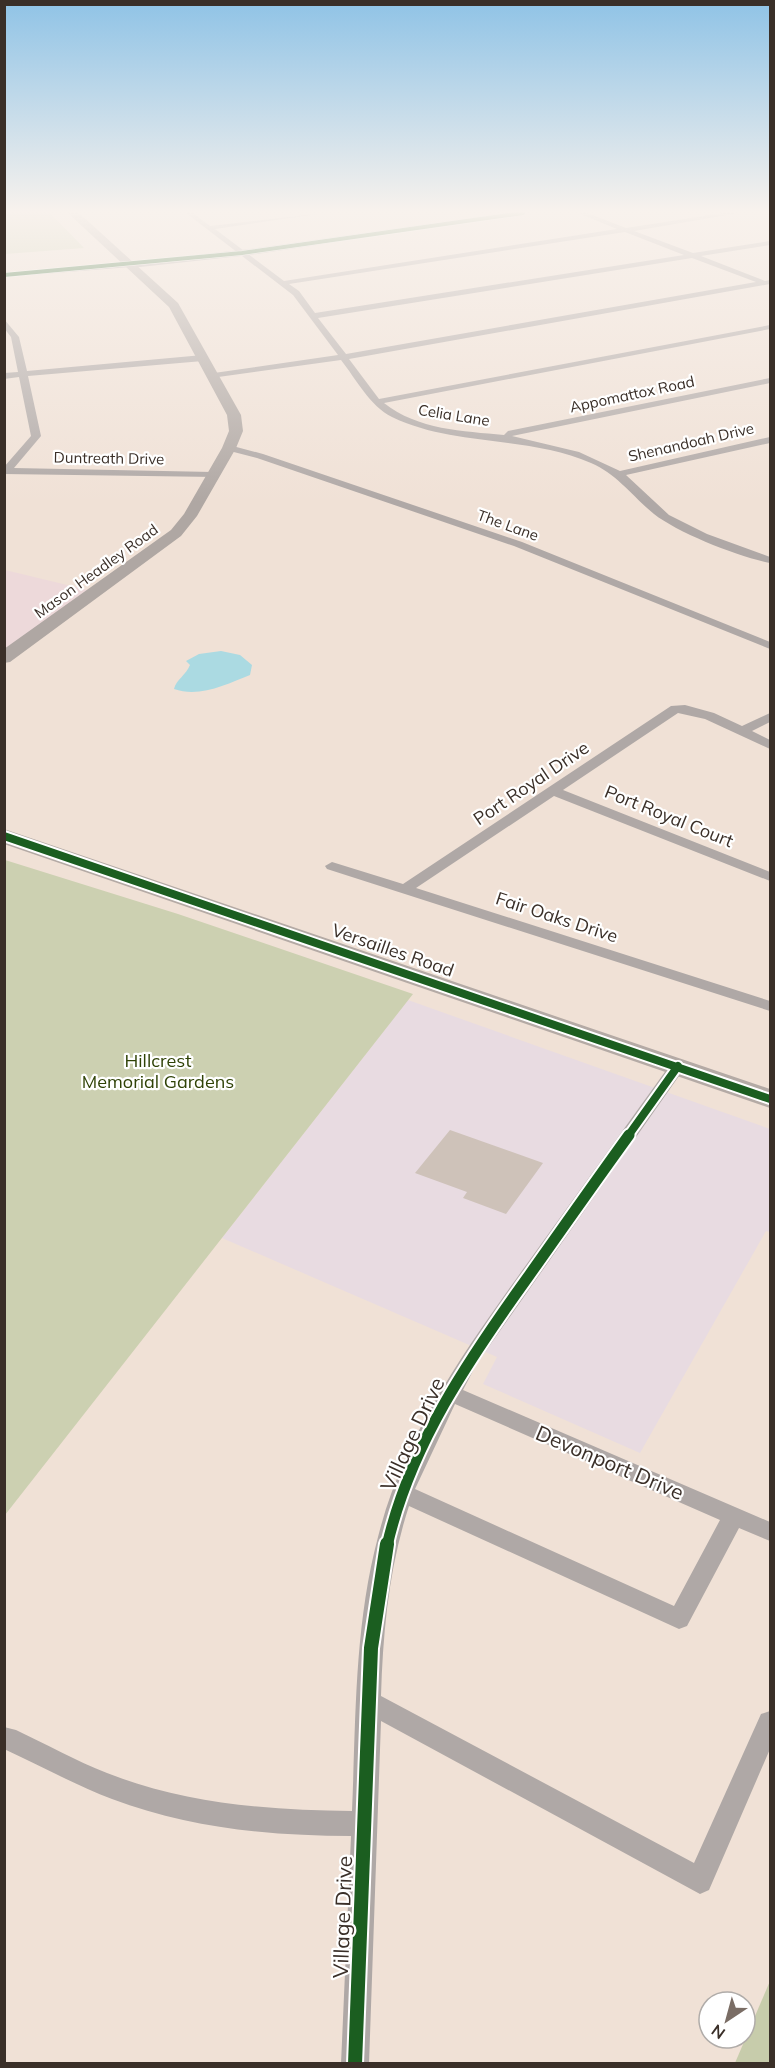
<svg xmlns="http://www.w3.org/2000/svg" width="775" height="2068" font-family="Mulish,sans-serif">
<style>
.commercial{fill:#e8dbe1}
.medical{fill:#edd9da}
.green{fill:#ccd0b1}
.forest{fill:#c7ccab}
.water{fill:#abdae2}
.building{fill:#cec2b9}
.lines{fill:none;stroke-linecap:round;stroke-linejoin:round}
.minor{fill:#afa8a6;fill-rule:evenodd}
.tertiary{fill:#afa8a6;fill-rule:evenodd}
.secondary{fill:#afa7a3;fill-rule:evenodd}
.primary{fill:#b4aaa5;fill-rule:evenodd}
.cycleway-far3-casing{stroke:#fff;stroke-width:5}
.cycleway-far2-casing{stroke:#fff;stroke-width:12}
.cycleway-far1-casing{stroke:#fff;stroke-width:15}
.cycleway-casing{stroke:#fff;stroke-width:18}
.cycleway-far3{stroke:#1b5e20;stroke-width:4}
.cycleway-far2{stroke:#1b5e20;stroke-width:8}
.cycleway-far1{stroke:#1b5e20;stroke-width:11}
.cycleway{stroke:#1b5e20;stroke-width:14}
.labels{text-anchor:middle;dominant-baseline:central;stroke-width:4.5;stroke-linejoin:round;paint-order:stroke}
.far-street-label{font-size:15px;fill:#3a2f28;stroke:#fff}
.street-label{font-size:18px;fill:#3a2f28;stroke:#fff}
.park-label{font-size:18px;fill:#2f4206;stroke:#fff}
.near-street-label{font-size:21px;fill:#3a2f28;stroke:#fff}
</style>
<rect width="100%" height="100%" fill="#f0e1d6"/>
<path class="commercial" d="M408,1000L770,1129V1232L766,1231L640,1453L483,1384L497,1357L222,1238Z"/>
<path class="medical" d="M5,570L92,591L5,651Z"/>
<path class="green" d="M5,213H50L84,248L5,254Z
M5,860L178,914L413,994L5,1515Z"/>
<path class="forest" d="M770,1981V2063H735Z"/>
<path class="water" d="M221,651L240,655L252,665L250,675C227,684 200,698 174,689C176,680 186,675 190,665L186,661L199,654Z"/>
<path class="building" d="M450,1130L543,1163L506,1214L463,1198L467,1192L415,1173Z"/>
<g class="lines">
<path class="minor" d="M186,213H193L210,226L324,213L215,229L284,281L617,229L578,213H587L626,228L723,213H739L634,231L693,253L770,241V245L701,256L765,281L770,280V284L349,359L379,399L770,325V329L384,403C418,430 463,431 504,435L508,431L770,378V383L512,436L579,452L620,471L770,437V443L626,475L669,515L707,534L770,557V563C739,557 678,533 654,514C632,496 617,474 591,463C527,435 454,447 392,417C370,406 356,379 341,360L211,378V374L214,373L338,355L293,295ZM625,232L684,255L315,313L299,291L289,284ZM692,258L756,282L346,354L318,318Z
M134,263L131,267L4,277V273Z
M4,319L19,337L27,371L203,355L207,358L203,361L28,376L41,436L14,468L213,472L216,473V477L4,474V467L31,436L19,377L4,379V373L18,372L11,337L4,328Z
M229,445L263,454L522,542L770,642V649L514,546L257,458L226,450V446Z
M685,705L714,713L742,726L770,713V722L752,731L770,740V749L705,719L678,713L563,790L770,872V881L554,796L416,888L770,1001V1011L327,869L325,866L332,862L403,884L671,706Z
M678,1061L686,1066L476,1365L463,1390L770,1522V1541L739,1528L687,1626L679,1629L409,1506C389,1567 383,1631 381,1696L694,1863L761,1714L770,1711V1749L709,1890L700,1894L381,1721L369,2064H341L351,1836C270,1836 189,1828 112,1799C75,1785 41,1766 4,1749V1727L16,1730C46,1744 76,1761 107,1773C185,1804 269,1810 352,1811C356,1720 354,1627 378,1537C405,1430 471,1342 534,1254C580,1190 626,1126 672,1062ZM455,1404L720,1520L674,1606L415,1489Z"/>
<path class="tertiary" d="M505,213H527L250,255L131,268L126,265L131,262L250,249Z"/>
<path class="secondary" d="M68,213H79L178,303L241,415L243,431L236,448L197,516L181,536L10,662L4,663V649L171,530L184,514L222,448L229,431L227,415L169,307Z"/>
<path class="primary" d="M4,829L770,1089V1108L4,844Z"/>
<defs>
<path id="cycleway-far3" d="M4,275L242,253L523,213"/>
<path id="cycleway-far2" d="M4,836L770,1099
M628,1136L678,1066"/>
<path id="cycleway-far1" d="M387,1546C410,1445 469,1359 528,1277C562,1229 595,1182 629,1135"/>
<path id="cycleway" d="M355,2064L371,1648L387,1544"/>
</defs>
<use href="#cycleway-far3" class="cycleway-far3-casing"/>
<use href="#cycleway-far2" class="cycleway-far2-casing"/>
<use href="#cycleway-far1" class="cycleway-far1-casing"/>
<use href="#cycleway" class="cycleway-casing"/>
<use href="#cycleway-far3" class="cycleway-far3"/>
<use href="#cycleway-far2" class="cycleway-far2"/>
<use href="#cycleway-far1" class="cycleway-far1"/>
<use href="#cycleway" class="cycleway"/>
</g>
<linearGradient id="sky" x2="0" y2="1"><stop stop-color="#8fc3e6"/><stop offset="0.42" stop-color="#f8f2ed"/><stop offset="1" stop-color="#f8f2ed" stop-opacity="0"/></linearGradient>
<rect width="775" height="503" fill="url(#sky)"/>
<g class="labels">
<g class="far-street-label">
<text transform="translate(632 394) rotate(-12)">Appomattox Road</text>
<text transform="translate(454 415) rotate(9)">Celia Lane</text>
<text transform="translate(691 442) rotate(-13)">Shenandoah Drive</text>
<text transform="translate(109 458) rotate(1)">Duntreath Drive</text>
<text transform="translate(508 525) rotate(20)">The Lane</text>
<text transform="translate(96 571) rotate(-36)">Mason Headley Road</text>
</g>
<g class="street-label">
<text transform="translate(531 783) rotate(-34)">Port Royal Drive</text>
<text transform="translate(669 816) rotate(22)">Port Royal Court</text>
<text transform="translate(557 917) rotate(18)">Fair Oaks Drive</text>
<text transform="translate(393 950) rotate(19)">Versailles Road</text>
</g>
<g class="park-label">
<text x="158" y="1060">Hillcrest<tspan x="158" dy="21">Memorial Gardens</tspan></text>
</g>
<g class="near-street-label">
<text transform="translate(412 1434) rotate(-65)">Village Drive</text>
<text transform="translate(610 1462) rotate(23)">Devonport Drive</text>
<text transform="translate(342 1917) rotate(-88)">Village Drive</text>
</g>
</g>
<rect width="775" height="2068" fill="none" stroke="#3a2f28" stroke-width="12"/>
<g transform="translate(727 2020) rotate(216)"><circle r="28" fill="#ffffff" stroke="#b0aca9" stroke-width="1.5"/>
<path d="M0-4.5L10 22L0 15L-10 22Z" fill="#7a6d65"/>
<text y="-9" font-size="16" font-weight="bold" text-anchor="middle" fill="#3a2f28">N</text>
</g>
</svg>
